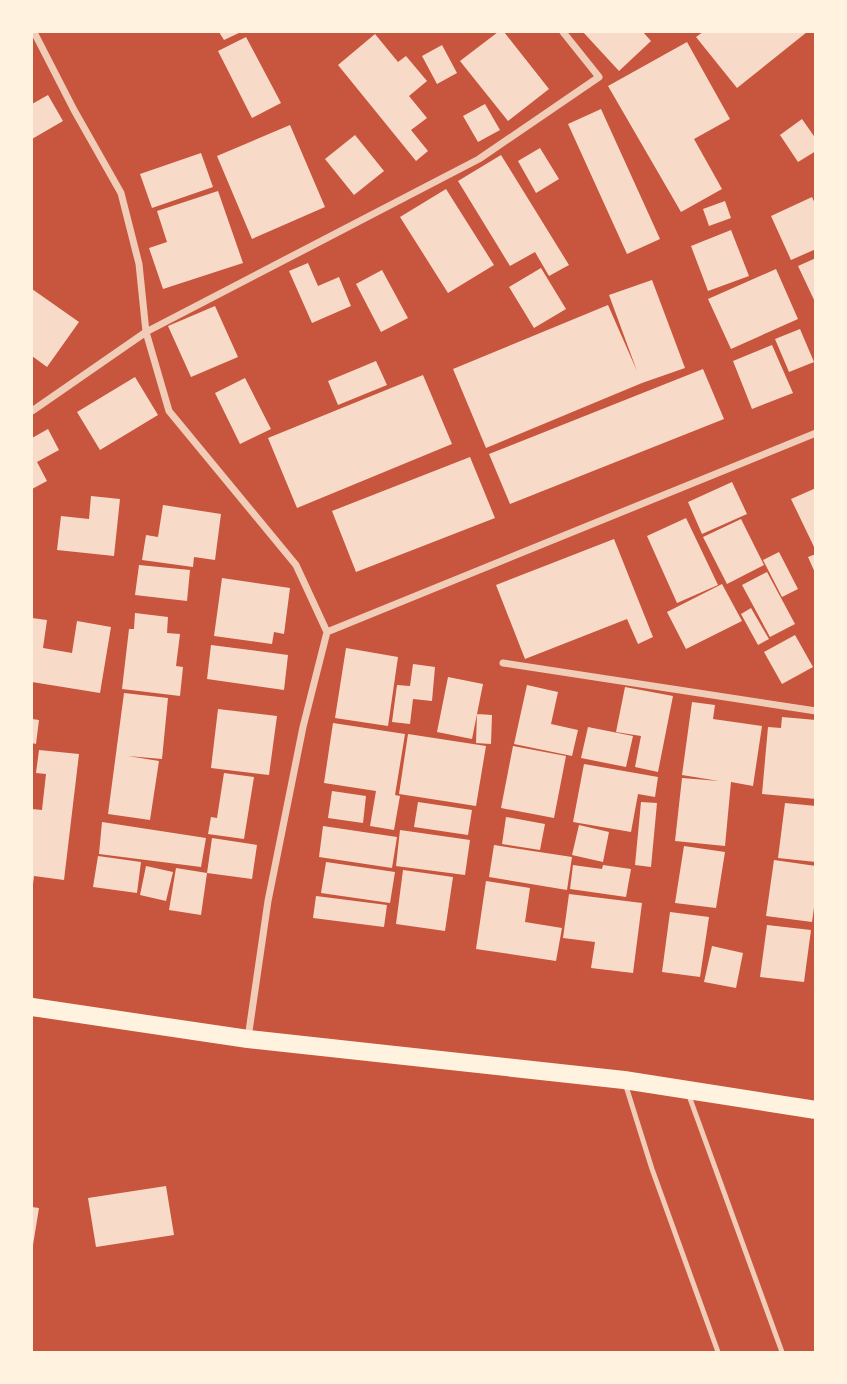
<svg xmlns="http://www.w3.org/2000/svg" width="847" height="1384" font-family="'Roboto Condensed',sans-serif">
<style>
.building{fill:#f7dbc8}
.lines{fill:none;stroke-linecap:round;stroke-linejoin:round}
.service{stroke:#f1ccb7;stroke-width:5}
.minor{stroke:#f1ccb7;stroke-width:7}
.primary{stroke:#fff3e0;stroke-width:18}
</style>
<rect width="100%" height="100%" fill="#c8553d"/>
<path class="building" d="M219,32H241L224,40Z
M498,32H504L549,89L508,121L460,61Z
M583,32H643L651,41L619,71Z
M703,32H807L737,88L696,37Z
M375,34L398,62L406,56L427,81L409,96L427,118L411,130L428,151L416,161L338,65Z
M246,37L281,103L252,118L218,51Z
M687,42L730,119L694,139L722,189L681,212L608,86Z
M442,45L457,73L437,84L422,56Z
M48,95L63,121L32,139V104Z
M485,104L500,130L478,142L463,116Z
M601,109L660,239L627,254L568,124Z
M802,119L816,139V151L798,162L780,135Z
M290,125L325,207L252,239L217,156Z
M355,135L384,171L354,195L325,159Z
M540,148L559,179L536,193L518,161Z
M201,153L213,187L152,208L140,174Z
M501,155L569,265L549,276L535,252L510,266L458,181Z
M446,189L494,265L448,293L400,217Z
M218,191L243,263L163,289L149,248L167,242L157,211Z
M812,197L816,206V249L791,260L771,216Z
M725,201L731,218L709,226L703,209Z
M731,230L749,276L708,291L691,246Z
M816,258V304L798,266Z
M308,263L318,286L339,277L351,306L312,323L289,271Z
M541,268L566,309L534,328L509,287Z
M776,269L798,319L731,349L708,299Z
M382,270L408,318L381,332L356,284Z
M652,280L685,368L642,383L486,448L453,369L608,305L637,371L609,295Z
M32,289L79,322L47,367L32,356Z
M215,306L238,357L191,377L168,326Z
M800,329L814,362L789,372L775,339Z
M772,345L793,393L752,409L733,361Z
M376,361L387,385L338,405L328,381Z
M703,369L724,419L510,504L489,454Z
M423,375L452,444L297,508L268,438Z
M135,377L158,415L100,450L77,412Z
M245,378L271,429L240,444L215,393Z
M48,429L59,450L37,462L47,481L32,489V438Z
M470,457L495,518L356,572L332,511Z
M732,482L747,514L702,534L688,502Z
M816,488V551L791,499Z
M91,496L120,499L114,556L57,550L61,516L89,519Z
M163,505L221,514L215,560L194,557L193,567L142,560L146,535L158,537Z
M686,518L718,585L677,603L647,536Z
M741,519L764,565L727,584L703,537Z
M614,539L653,637L638,644L627,619L525,659L496,585Z
M779,552L798,589L782,597L763,560Z
M816,554V575L808,557Z
M139,565L190,570L187,601L135,595Z
M767,572L795,624L770,637L742,585Z
M222,578L290,588L284,634L274,632L272,644L214,636Z
M722,584L742,621L686,649L667,612Z
M751,608L769,639L758,645L741,614Z
M135,613L168,617L167,633L180,634L176,666L183,667L180,696L122,689L129,629H134Z
M32,618L47,620L43,648L72,653L77,621L111,627L100,693L32,682Z
M795,635L813,667L782,684L764,652Z
M211,645L288,655L284,690L207,679Z
M346,648L398,657L388,726L335,718Z
M413,664L435,667L432,701L413,699L410,724L392,722L397,685L410,686Z
M448,677L483,684L472,739L437,732Z
M527,685L558,692L551,724L578,730L572,756L514,744Z
M625,687L673,696L658,772L635,767L641,736L616,732Z
M124,693L168,698L162,759L128,756L159,761L150,820L108,814Z
M692,702L715,705L713,719L762,726L753,786L731,782L725,846L675,841L682,778L719,781L682,775Z
M218,709L277,716L269,775L211,768Z
M477,714L492,715L491,744L476,743Z
M782,717L816,720V799L762,794L768,727L781,728Z
M32,719L39,720L36,744L32,743Z
M333,723L405,734L395,795L400,796L394,830L370,826L376,791L324,783Z
M588,727L633,736L626,767L581,758Z
M408,734L486,746L476,806L399,794Z
M513,746L566,756L554,818L501,808Z
M39,750L79,754L64,880L34,876L33,884L32,809L42,810L46,774L36,773Z
M584,764L658,777L655,797L638,794L631,832L573,822Z
M224,773L254,777L244,839L208,834L211,817L217,818Z
M332,791L366,796L363,823L328,818Z
M418,802L472,810L468,835L414,827Z
M641,802L657,803L651,867L635,865Z
M785,803L816,806V862L778,858Z
M506,817L545,824L540,850L502,844Z
M102,822L206,838L201,867L99,854Z
M579,825L609,832L603,862L572,855Z
M323,826L397,837L392,868L319,857Z
M400,830L470,840L465,875L396,866Z
M212,838L257,845L252,879L207,873Z
M494,845L572,857L567,890L489,877Z
M684,846L725,852L716,908L675,903Z
M98,856L141,862L137,893L93,887Z
M774,860L816,866V893L812,922L766,916Z
M326,862L395,872L390,903L321,893Z
M573,865L602,869L603,865L631,869L626,897L570,889Z
M146,866L173,872L166,901L140,895Z
M176,868L207,873L201,915L169,910Z
M403,870L453,877L445,931L396,924Z
M486,881L530,888L525,922L562,928L556,961L476,949Z
M569,894L642,903L633,973L591,968L595,942L563,938Z
M316,896L387,905L384,927L313,918Z
M670,912L709,917L700,977L662,972Z
M767,925L811,930L804,982L760,977Z
M712,946L743,953L736,988L704,982Z
M166,1186L174,1235L96,1247L88,1198Z
M32,1207L39,1208L33,1245H32Z"/>
<g class="lines">
<path class="service" d="M625,1083L652,1169L718,1352
M688,1093L782,1352"/>
<path class="minor" d="M34,32L74,110L121,193L139,264L146,332L169,411L296,565L327,632L303,727L268,901L248,1038
M32,411L146,332L479,159L599,77L563,32
M327,632L816,433
M503,663L816,711"/>
<path class="primary" d="M32,1007L248,1039L624,1080L816,1110"/>
</g>
<rect width="847" height="1384" fill="none" stroke="#fff3e0" stroke-width="66"/>
</svg>
